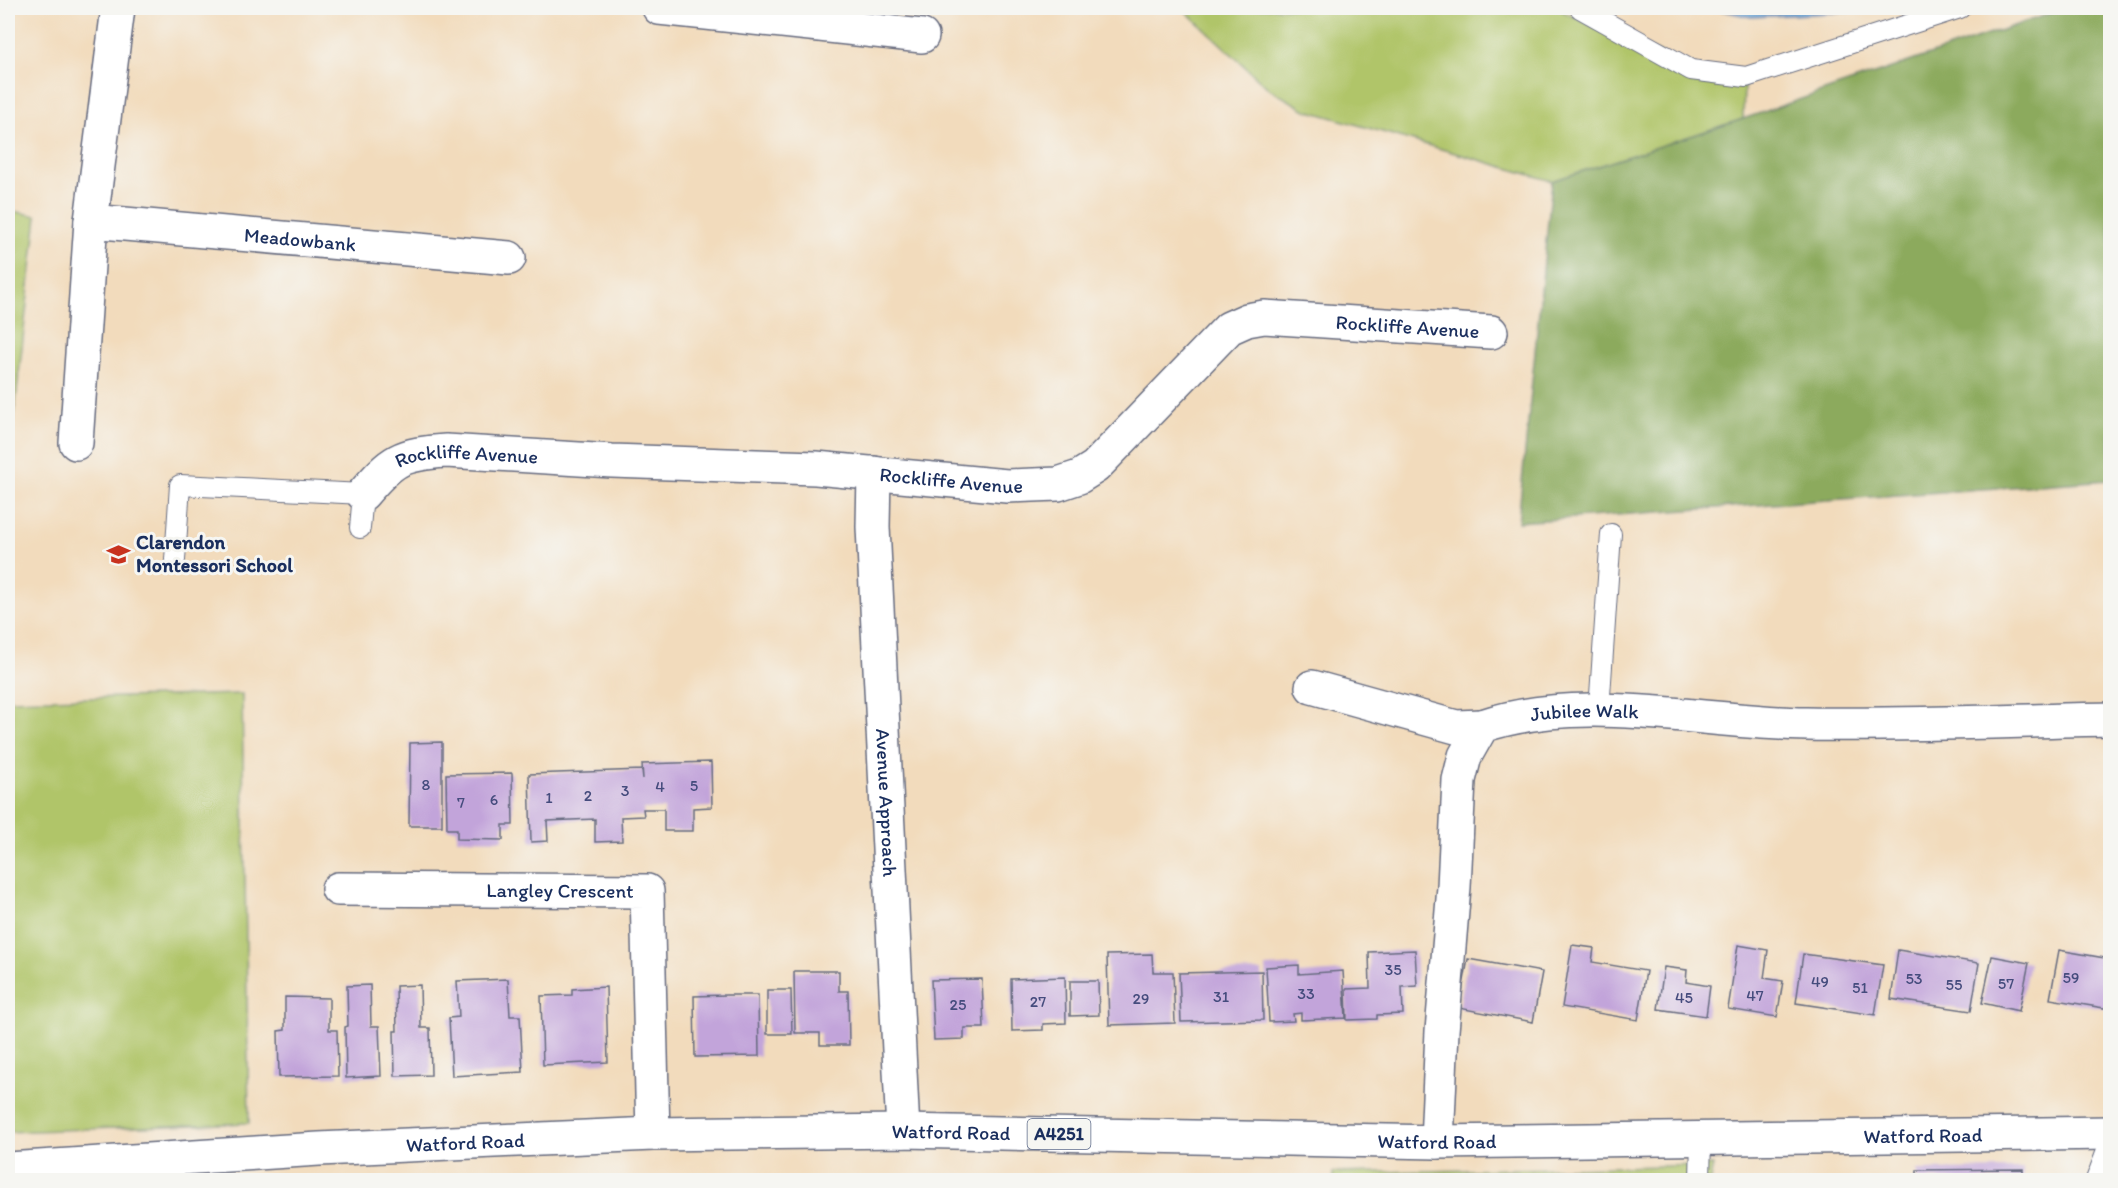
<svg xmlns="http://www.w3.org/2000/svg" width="2118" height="1188" font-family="Itim,sans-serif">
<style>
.green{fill:#b0c569;stroke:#667a64;stroke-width:1.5}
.forest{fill:#8caa5d;stroke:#546c5e;stroke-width:1.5}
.water{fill:#65a2d6;stroke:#40689a;stroke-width:1.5}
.building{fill:#c2a4da}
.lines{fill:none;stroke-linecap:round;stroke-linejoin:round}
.lane-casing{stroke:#666b7f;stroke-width:22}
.street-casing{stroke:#666b7f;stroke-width:36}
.primary-casing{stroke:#666b7f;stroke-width:36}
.lane{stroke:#fff;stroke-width:20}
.street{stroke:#fff;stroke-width:33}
.primary{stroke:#fff;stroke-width:33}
.labels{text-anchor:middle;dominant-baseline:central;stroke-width:6;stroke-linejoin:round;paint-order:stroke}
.number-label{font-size:16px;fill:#454c7d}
.shield{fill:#f6f6f2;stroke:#5d6b8a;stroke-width:1.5}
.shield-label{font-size:18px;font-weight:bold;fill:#1b2f5e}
.street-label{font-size:20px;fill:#1b2f5e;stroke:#f6f6f2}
.poi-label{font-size:20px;font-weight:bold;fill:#1b2f5e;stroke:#f6f6f2;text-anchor:start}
</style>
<rect width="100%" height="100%" fill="#f6f6f2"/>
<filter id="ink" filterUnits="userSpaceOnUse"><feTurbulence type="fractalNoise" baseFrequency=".0167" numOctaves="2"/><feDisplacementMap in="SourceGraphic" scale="12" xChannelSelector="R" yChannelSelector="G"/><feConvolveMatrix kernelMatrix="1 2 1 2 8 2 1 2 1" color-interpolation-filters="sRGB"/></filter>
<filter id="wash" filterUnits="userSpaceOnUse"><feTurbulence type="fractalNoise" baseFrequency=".008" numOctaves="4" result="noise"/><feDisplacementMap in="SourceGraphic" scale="24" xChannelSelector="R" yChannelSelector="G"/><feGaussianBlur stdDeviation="1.35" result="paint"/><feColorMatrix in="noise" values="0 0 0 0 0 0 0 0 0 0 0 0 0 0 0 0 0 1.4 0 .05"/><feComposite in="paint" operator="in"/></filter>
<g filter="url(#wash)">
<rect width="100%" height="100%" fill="#f2dbbc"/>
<path class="green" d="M1182,8H1556L1597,28L1744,86L1743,119L1552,181L1306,110L1269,89Z
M8,210L37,216L8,470Z
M242,694L249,1123L8,1132V700Z
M1713,1165L1710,1180H1333V1173Z"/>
<path class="forest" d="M2066,8H2110V480L1518,522L1552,181L1743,119Z"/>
<path class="water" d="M1710,8H1859L1849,12L1751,17Z"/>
<g id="blocks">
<path class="building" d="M442,742V826H409L410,743Z
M711,762L712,807L693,808V831H664V809H643L644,816L621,817L622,841L595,842V819L547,821L548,841L531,842L529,774L642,770L643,779L642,764Z
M512,773L513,825H503V840L457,839V829H447L446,774Z
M1572,945L1594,948L1592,962L1646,971L1638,1020L1562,1007Z
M1738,945L1768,950L1764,978L1783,981L1777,1017L1728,1009Z
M1415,950L1417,986L1402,987L1403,1014L1377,1015V1019L1347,1020L1346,989L1370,988L1369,952Z
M1898,950L1979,963L1971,1011L1891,999Z
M2059,950L2110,959V1009L2050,999Z
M1152,954L1153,972H1173L1175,1023L1109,1025L1107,955Z
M1803,954L1883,965L1875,1015L1796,1003Z
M1992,956L2029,963L2019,1011L1982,1003Z
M1468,959L1542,972L1533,1022L1459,1008Z
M1299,965V974L1343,971L1346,1018L1301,1020V1013L1293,1014L1294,1021L1269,1022L1266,967Z
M1664,967L1687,970L1686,982L1710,986L1706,1016L1658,1009Z
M794,971H839V991H848L849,1045H820V1033H795Z
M1262,971L1263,1020L1181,1022L1179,973Z
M1065,977L1066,1023L1043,1024V1030L1012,1031L1011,979Z
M508,979L510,1016H520L523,1072L452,1076L449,1018L459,1017L457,981Z
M982,979L984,1028H964V1039L934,1040L931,980Z
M1070,981H1098L1099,1015L1070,1016Z
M370,985L371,1026H379L381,1076L346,1078L345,1027L348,1026L347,986Z
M420,985L421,1028H430L431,1075L395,1076L394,1031H397L396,986Z
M606,987L608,1062L543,1065L541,996L572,995V989Z
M767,990H791L792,1034H767Z
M726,995H758L759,1056L695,1057L694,996Z
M285,997L329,998V1030H337L338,1076L279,1077L278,1031L285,1030Z
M2023,1169V1180H1917V1170Z"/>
</g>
</g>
<g filter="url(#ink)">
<use href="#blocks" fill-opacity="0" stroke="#666b7f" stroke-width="1.5"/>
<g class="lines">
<defs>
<path id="lane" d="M1580,8L1691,70L1746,77L1960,8
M175,560L180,485L363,494L360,528
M1599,710L1611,534
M1700,1180L1701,1138
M2096,1180L2110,1143"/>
<g id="street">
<path d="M659,8L922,36"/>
<path id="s1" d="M91,221L509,258"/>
<path d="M76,443L91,221L118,8"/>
<path id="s2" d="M874,473L873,527L903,1131"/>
<path id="s3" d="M363,494C392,460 400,454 446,451L612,461L816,468L1007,486L1058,484L1079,477L1095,467L1229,328L1247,320L1264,317L1491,332"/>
<path d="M1312,687L1456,727L1482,726"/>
<path id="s4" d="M338,889L647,891L653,1134"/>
<path id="s5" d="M1437,1142L1442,1031L1454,887L1459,780L1465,756L1482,726C1582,692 1703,723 1807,724C1908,726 2009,721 2110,719"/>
</g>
<g id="primary">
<path id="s6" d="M8,1169L319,1149L653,1134L903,1131L1437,1142L2110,1133"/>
</g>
</defs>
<use href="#lane" class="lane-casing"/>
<use href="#street" class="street-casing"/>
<use href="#primary" class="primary-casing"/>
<use href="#lane" class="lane"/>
<use href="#street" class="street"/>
<use href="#primary" class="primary"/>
</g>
</g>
<defs>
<symbol id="school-bare" viewBox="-9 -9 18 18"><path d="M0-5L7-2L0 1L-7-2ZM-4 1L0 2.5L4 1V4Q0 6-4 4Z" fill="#c8321e" stroke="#f6f6f2" stroke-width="2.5" paint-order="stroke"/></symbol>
</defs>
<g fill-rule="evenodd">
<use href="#school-bare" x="102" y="538" width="33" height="33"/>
</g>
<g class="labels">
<g class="number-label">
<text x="426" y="784">8</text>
<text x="694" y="785">5</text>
<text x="660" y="786">4</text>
<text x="625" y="790">3</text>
<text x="588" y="795">2</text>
<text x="549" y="797">1</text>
<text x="494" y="799">6</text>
<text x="461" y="802">7</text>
<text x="1393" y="969">35</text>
<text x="2071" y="977">59</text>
<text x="1914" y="978">53</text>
<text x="1820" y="981">49</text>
<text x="2006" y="983">57</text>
<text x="1954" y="984">55</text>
<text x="1860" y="987">51</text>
<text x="1306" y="993">33</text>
<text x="1755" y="995">47</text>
<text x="1221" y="996">31</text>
<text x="1684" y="997">45</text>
<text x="1141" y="998">29</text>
<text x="1038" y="1001">27</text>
<text x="958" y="1004">25</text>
</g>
<rect class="shield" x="1027.5" y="1119" width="63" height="30" rx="4.5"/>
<g class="shield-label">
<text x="1059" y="1134">A4251</text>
</g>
<g class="street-label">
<text stroke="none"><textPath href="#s1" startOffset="210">Meadowbank</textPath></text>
<text stroke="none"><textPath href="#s3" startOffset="1126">Rockliffe Avenue</textPath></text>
<text stroke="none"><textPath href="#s3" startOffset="118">Rockliffe Avenue</textPath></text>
<text stroke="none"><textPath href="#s3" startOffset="604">Rockliffe Avenue</textPath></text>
<text stroke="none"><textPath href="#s5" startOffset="526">Jubilee Walk</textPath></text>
<text stroke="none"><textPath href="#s2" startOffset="330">Avenue Approach</textPath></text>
<text stroke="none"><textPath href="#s4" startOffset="222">Langley Crescent</textPath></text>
<text stroke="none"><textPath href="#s6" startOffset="944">Watford Road</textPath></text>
<text stroke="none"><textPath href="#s6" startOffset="1916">Watford Road</textPath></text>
<text stroke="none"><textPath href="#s6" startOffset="1430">Watford Road</textPath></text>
<text stroke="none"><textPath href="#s6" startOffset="458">Watford Road</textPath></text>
</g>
<g class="poi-label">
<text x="136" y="542">Clarendon<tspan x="136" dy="23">Montessori School</tspan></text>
</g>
</g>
<rect width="2118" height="1188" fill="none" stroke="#f6f6f2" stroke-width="30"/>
</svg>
